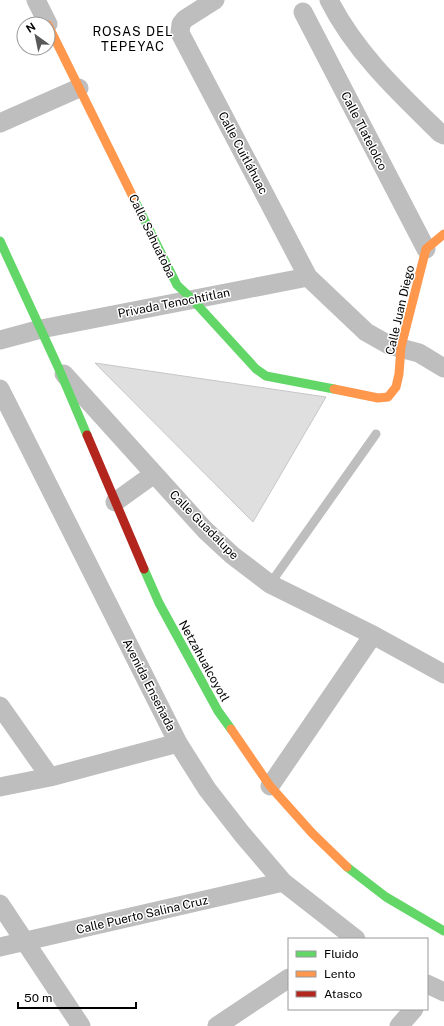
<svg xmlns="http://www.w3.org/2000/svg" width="444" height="1026" font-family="'Public Sans',sans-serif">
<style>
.building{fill:#dfdfdf;stroke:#c6c6c6}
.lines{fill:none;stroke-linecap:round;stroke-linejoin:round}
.lane{stroke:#bebebe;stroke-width:9}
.street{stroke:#bebebe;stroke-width:19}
.fast{stroke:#63d668;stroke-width:9}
.slow{stroke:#ff974d;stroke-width:9}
.jam{stroke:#b3261e;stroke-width:9}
.labels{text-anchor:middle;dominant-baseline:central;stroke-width:3;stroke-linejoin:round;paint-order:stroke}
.street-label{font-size:12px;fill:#000;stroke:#fff}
.neighbourhood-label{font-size:13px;letter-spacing:1px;fill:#000;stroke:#fff}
</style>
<rect width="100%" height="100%" fill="#fff"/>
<path class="building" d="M95,363L326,397L253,522Z"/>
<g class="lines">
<path class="lane" d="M270,584L376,434"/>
<path class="street" d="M36,0L48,24
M215,0L185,19L181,24L180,33L308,277L366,332L389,345L419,353L444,368
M329,0C355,52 399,93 440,133L444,135
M303,12L426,249
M0,123L79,88
M0,340L41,329L308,277
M64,374L205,530L232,555L270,584L373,635L444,674
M0,389L178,743L207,789L242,834L283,882L356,939
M115,502L154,474
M0,706L50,777
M270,786L373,635
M0,787L50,777L178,743
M0,904L81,1026
M0,947L283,882
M427,984L444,992
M217,1026L289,978
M399,1026L414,1009"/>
<path class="fast" d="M134,199L177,285L192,299L256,369L266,376L334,389
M0,241L59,369L87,435
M144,569L159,603L218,711L231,729
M347,867L386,897L444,931"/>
<path class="slow" d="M48,25L134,199
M334,389L378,398L388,397L396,387L399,374L401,347L426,249L444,234
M231,729L270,786L312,833L347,867"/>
<path class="jam" d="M87,435L144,569"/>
</g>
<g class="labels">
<g class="street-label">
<text transform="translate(364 131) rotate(63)">Calle Tlatelolco</text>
<text transform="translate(243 153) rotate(62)">Calle Cuitláhuac</text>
<text transform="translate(152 236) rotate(64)">Calle Sahuatoba</text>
<text transform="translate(174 303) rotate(-11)">Privada Tenochtitlan</text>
<text transform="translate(400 310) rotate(-77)">Calle Juan Diego</text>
<text transform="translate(204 525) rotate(45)">Calle Guadalupe</text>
<text transform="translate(204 661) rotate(61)">Netzahualcoyotl</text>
<text transform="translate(149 685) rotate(63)">Avenida Enseñada</text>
<text transform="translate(142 915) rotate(-13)">Calle Puerto Salina Cruz</text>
</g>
<g class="neighbourhood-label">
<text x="133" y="31">ROSAS DEL<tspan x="133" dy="15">TEPEYAC</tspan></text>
</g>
</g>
<rect x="288" y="938" width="140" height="72" fill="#ffffff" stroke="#999999"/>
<rect x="296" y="951" width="20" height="6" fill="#63d668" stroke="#999999"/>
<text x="324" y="958" font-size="12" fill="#000000">Fluido</text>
<rect x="296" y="971" width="20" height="6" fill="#ff974d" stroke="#999999"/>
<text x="324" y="978" font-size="12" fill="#000000">Lento</text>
<rect x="296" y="991" width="20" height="6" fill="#b3261e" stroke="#999999"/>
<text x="324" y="998" font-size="12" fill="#000000">Atasco</text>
<g transform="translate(36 36) rotate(327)"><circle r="19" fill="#ffffff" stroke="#999999"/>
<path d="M0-3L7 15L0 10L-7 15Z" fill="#595959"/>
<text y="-6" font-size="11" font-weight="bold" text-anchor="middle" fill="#000000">N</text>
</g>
<path d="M18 1002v6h118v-6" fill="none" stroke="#000000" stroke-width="2"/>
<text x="24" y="1002" font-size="12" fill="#000000" stroke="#ffffff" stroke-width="3" paint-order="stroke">50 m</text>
</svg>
